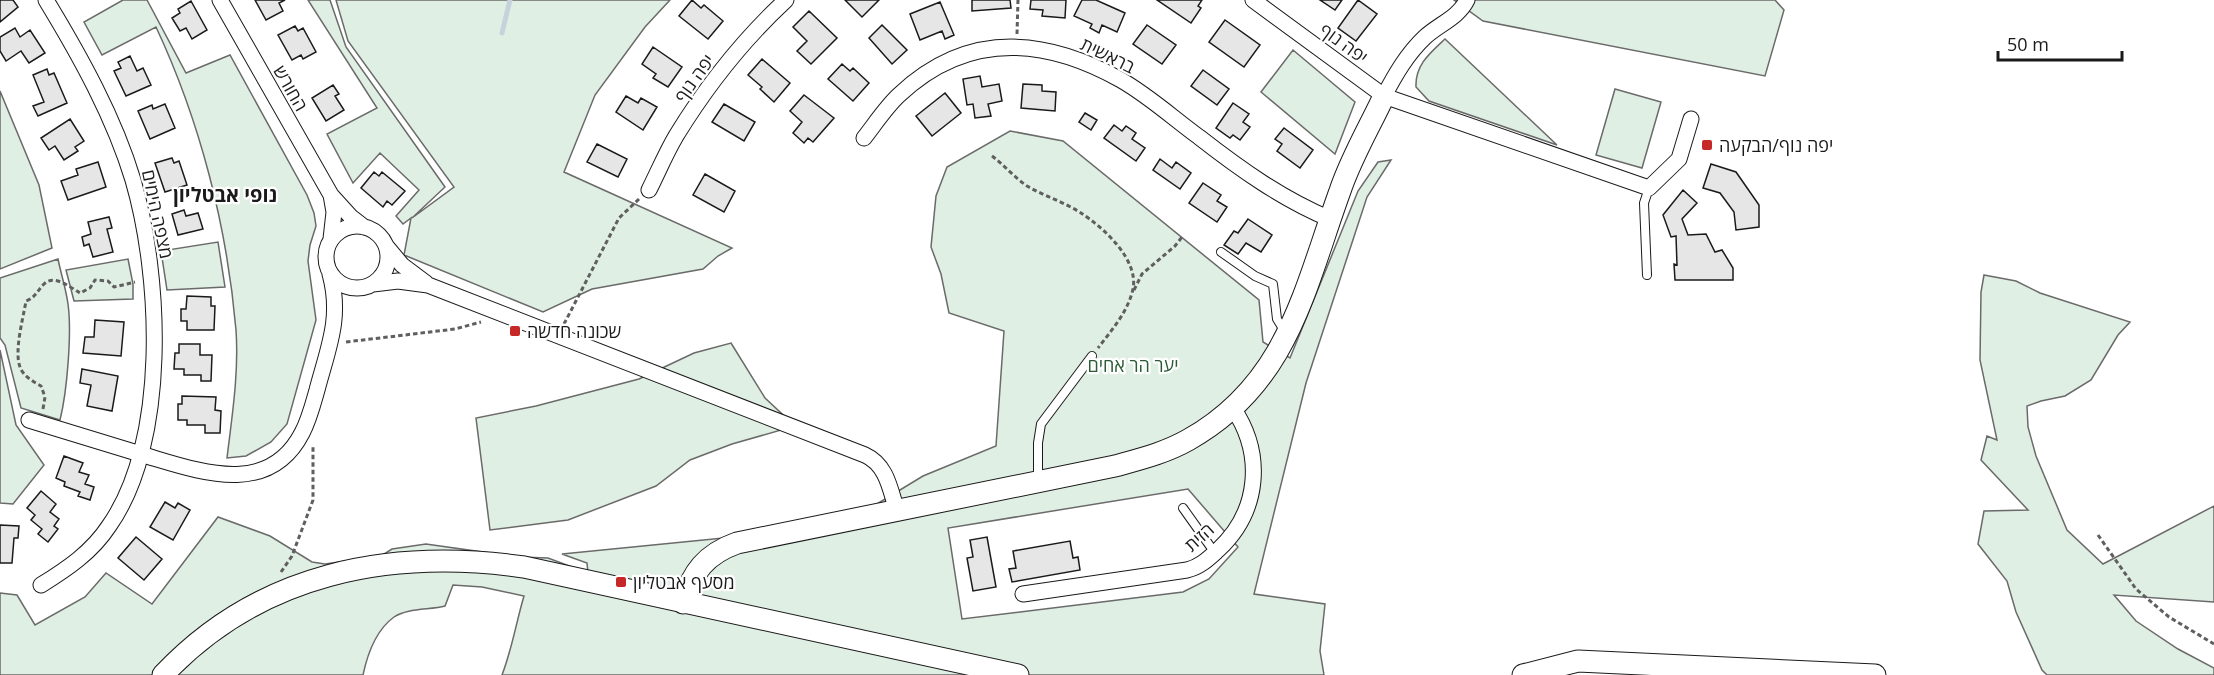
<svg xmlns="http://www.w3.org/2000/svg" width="2214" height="675" font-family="'Open Sans',Heebo,sans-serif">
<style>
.green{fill:#e0efe3;stroke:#6a6a6a;stroke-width:1.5;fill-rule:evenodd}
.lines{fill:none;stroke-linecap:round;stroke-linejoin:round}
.stream{stroke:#c6d2dc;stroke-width:5}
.building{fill:#e6e6e6;stroke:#1a1a1a;stroke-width:1.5}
.lane-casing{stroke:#1a1a1a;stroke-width:10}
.street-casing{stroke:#1a1a1a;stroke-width:17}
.secondary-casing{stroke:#1a1a1a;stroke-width:23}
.path{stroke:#5f5f5f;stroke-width:3;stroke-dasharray:4.5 3;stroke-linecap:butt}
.lane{stroke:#fff;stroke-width:8}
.street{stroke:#fff;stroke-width:15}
.secondary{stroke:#fff;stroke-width:21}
.poi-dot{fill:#c62828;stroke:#fff;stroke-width:2}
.labels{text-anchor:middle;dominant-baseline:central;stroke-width:4.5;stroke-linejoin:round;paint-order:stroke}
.street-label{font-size:18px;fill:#1a1a1a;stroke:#fff}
.poi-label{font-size:18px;fill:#1a1a1a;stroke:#fff;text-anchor:start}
.park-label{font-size:18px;fill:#2b5a34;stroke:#fff}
.neighbourhood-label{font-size:20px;font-weight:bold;fill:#1a1a1a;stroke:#fff}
</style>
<rect width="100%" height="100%" fill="#fff"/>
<path class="green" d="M123,0H147L186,73L230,55L307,195L314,213L316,226L310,245L308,261L316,320L287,424L271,442L246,456L227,458C232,416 239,373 236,330C227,226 200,121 156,27L102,55L84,22Z
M308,0H330L346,47L445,187L412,218L454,187L348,41L336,0H670L645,27L595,95L564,172L732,248L718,256L703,269L592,289L543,312L404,255L411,218L403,224L396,216L419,190L380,153L353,183L327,134L377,108Z
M1454,0H1775L1784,10L1765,76L1483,21Z
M1445,39L1557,145L1429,101L1416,87C1415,65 1430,53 1445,39Z
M1293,50L1355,102L1335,154L1261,92Z
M1615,89L1661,102L1642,168L1596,155Z
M0,91L39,185L52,248L0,269Z
M1010,131L1063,141L1259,300L1263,342L1290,358L1358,191L1378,162L1391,160L1367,197L1306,383L1254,594L1325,604L1320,651L1324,675H502C512,649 516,623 524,596L482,587L453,585L445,606C430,610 407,608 394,617C376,630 367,656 363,675H0V593L17,595L35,625L85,597L106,573L152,604L218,517L270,536L312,562L325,564L381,556L392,549L426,544L518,557L548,558L588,573L587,563L562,554L775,533L872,507L923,476L996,446L1004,331L949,313L941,274L931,247L936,196L947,167ZM1188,489L1238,547L1209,579L1183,592L962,619L948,528Z
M218,242L225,287L167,290L161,251Z
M58,259C61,274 66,289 68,304C72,333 67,392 60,420L21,408L5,345L0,338V278Z
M128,259L133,284V299L74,301L66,270Z
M1984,275L2016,281L2040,293L2130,322L2118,335L2091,380L2065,396L2041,401L2027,406L2028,427L2036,456L2067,530L2103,564L2214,506V602L2114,595L2136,621L2178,649L2214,668V675H2047L2042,670L2016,612L2007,581L1978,544L1984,511L2028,510L1981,460L1987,436L1997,440L1980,360L1981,292Z
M731,343L765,398L795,426L732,444L690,460L656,486L568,520L490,530L476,418L536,406L639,379L694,353Z
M0,350L16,425L44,465L13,504L0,503Z"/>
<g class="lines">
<path class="stream" d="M502,33L510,0"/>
</g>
<path class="building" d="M0,0H13L18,7L0,22Z
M255,0H285L279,3L283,11L266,20Z
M692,0L701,8L704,5L723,21L708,39L679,16Z
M845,0H879L862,17Z
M972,0H1010L1011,8L972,11Z
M1031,0H1066L1065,18L1042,16L1043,10L1030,9Z
M1082,0H1096L1125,13L1117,32L1102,25L1099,33L1090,28L1092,24L1074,16Z
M1157,0H1202L1198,6L1201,8L1191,23Z
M1320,0H1342L1335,10Z
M1358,0L1377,14L1356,41L1338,28Z
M191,1L207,30L192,39L186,28L180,31L172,18L180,13L178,9Z
M940,2L954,35L945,39L942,31L920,40L910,14Z
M809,11L837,38L811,64L797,51L807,41L793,27Z
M1225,20L1260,45L1244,67L1209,42Z
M882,25L907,50L892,64L869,38Z
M1147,25L1176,45L1162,64L1133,44Z
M295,26L298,31L303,28L316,52L303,59L301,55L292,60L278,35Z
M15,28L20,37L30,30L45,53L29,63L21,51L6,61L0,51V37Z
M653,47L682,67L668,87L653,78L656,74L642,64Z
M130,56L137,71L143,68L151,85L126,96L114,71L121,68L118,62Z
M762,59L790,83L774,102L760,89L762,87L748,75Z
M842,64L850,71L853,68L869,83L853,101L828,79Z
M47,69L49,75L54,73L67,103L38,116L33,106L44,102L33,75Z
M1203,70L1229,89L1217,105L1191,86Z
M980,76L982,87L999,84L1002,101L988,104L991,116L975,118L973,104L967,105L963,79Z
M1023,84L1042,85V91L1056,92L1055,111L1021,108Z
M333,85L339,94L335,96L344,110L326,121L312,98Z
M945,93L961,113L932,136L916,116Z
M804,95L834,118L813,142L808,138L804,143L793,133L802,122L790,111Z
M626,96L638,103L641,98L657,107L643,130L616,112Z
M1233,103L1249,114L1243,122L1250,127L1240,140L1233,135L1230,138L1216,128Z
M165,104L175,128L150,139L138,111L152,105L153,109Z
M724,104L755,122L744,141L712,122Z
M1085,113L1097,120L1091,130L1079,122Z
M70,119L84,141L75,147L78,151L64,160L55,146L49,150L41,138Z
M1114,125L1122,131L1126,126L1136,133L1132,139L1145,148L1136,161L1104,138Z
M1284,128L1313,150L1300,168L1277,151L1282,144L1275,139Z
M597,144L627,159L618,177L587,162Z
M172,158L174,163L179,161L187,185L165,192L155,163Z
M1160,159L1172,168L1176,162L1191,173L1180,189L1153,170Z
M98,162L106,187L68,200L61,181L78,175L76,169Z
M1711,164L1736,172L1759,205V227L1736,230L1734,212L1720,193L1703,188Z
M374,172L379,176L382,172L405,191L392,205L387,201L383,207L361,188Z
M705,174L735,191L724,212L693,195Z
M1203,183L1221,195L1217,201L1227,207L1217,222L1189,203Z
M1683,190L1697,203L1682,219L1688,235L1706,234L1715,252L1722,250L1733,268V280H1675L1674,264L1677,265L1676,236L1671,237L1663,215Z
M184,210L186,216L198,213L203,229L178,235L172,214Z
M109,217L112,228L107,229L113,252L93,257L89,244L84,246L82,237L91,234L88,222Z
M1248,219L1272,235L1261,252L1246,243L1238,254L1224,245L1234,231L1238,233Z
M187,296L211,297V306H215L214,330H187V321H181V309H186Z
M95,320L124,322L121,356L83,353L85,337H94Z
M179,344H200V355H212L211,381H201V375H184V369H174L175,353H179Z
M82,369L118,376L112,411L87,406L91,385L80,383Z
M182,396L216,397L215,410L221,411L220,433H205V425H187V420H178V404H182Z
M64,456L83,463L79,472L89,475L85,484L94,487L90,500L78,496L80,492L64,486L65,482L56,478Z
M41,491L56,504L50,512L59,519L54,526L58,529L48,542L38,534L42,529L31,520L35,515L27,508Z
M165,502L175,508L178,503L190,510L173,540L150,527Z
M0,525L19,526L18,538H14L12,563H0Z
M136,537L162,559L144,580L118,558Z
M987,537L996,587L973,591L967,558L973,557L970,540Z
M1070,541L1073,558L1078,557L1080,570L1012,582L1009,569L1016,568L1013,551Z"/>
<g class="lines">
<defs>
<path id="lane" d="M1221,252L1255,276L1273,284L1277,319L1285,332
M1647,275L1644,203L1649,188
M1038,479V443L1041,424L1092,356
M1183,508L1215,553"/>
<path id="street" d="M220,0L331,195L351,217L364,227
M1253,0L1384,96L1649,188L1679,159L1691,119
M1384,96C1395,75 1407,54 1425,37C1439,24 1458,18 1467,0
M864,138C875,124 886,107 899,95C967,31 1044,37 1121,80C1149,96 1173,118 1199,137C1240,169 1282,199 1330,219
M649,190C658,172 666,153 676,136C706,87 744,39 786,0
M331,195L334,212L331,239
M326 257a31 31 0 1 1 62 0a31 31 0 1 1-62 0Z
M387,247L402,265L426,283
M373,284L398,281L428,285L865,455C887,465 890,489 897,511
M29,420C69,432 108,444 147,456C201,472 269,497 302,433C309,420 313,404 317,390C328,348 342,318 330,274
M41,585C67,569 92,552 109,526C169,441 161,276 133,180C114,117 80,56 46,0
M1023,594L1187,570C1200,567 1208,559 1218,550C1260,511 1264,454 1233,408"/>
<path id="secondary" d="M683,603C692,572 706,554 737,543L1115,466C1140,459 1165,453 1188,440C1288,384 1304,290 1340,191C1351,158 1369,128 1384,96
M163,675C259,573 389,548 524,567L1018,675
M1523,675L1578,661L1875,675"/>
</defs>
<use href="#lane" class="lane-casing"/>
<use href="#street" class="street-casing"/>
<use href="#secondary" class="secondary-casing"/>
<path class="path" d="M1017,34L1018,0
M992,156C1004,165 1015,178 1027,186C1044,196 1064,202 1081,213C1104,228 1142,262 1132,293C1126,314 1111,331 1098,348
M1134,290L1142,274L1175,246L1182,237
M564,324L619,218L639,199
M346,342L455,329L481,322
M43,409L45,397L41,386C34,382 23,376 20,367C14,351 23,319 26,301C36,297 37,291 44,284C54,274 70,287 80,293L90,288L95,280L108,281L114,287L135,282
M2098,535L2136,589L2169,617L2214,644
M281,572L292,556L313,500V445"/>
<use href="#lane" class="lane"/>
<use href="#street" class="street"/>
<use href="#secondary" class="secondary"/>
</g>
<g class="poi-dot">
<rect x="1701" y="139" width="12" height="12" rx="3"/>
<rect x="509" y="325" width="12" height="12" rx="3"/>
<rect x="615" y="576" width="12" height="12" rx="3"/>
</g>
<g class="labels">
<g class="street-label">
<text transform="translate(1344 43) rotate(36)">יפה נוף</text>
<text transform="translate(1108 55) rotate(26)">בראשית</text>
<text transform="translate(694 78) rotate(-54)">יפה נוף</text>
<text transform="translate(291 88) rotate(60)">החורש</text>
<text transform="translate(158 214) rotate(78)">מצפה הימים</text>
<text transform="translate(1199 537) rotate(-42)">הזית</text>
</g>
<g class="poi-label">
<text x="1719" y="145">יפה נוף/הבקעה</text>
<text x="527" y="331">שכונה חדשה</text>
<text x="633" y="582">מסעף אבטליון</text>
</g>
<g class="park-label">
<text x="1133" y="365">יער הר אחים</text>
</g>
<g class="neighbourhood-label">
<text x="225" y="194">נופי אבטליון</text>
</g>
</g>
<path d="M1998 51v9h124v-9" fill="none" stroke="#1a1a1a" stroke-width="3"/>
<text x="2007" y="51" font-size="18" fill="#1a1a1a" stroke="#ffffff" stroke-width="4.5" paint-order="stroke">50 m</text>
</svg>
